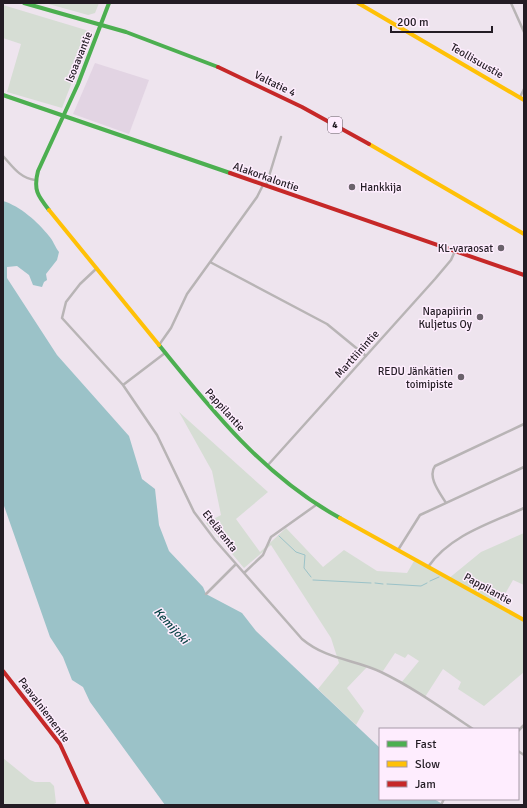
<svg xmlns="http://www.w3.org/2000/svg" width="527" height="808" font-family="Signika,sans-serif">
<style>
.commercial{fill:#e2d4e3}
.green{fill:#d6ddd4}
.water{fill:#9bc2c8}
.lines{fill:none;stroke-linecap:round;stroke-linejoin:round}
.stream{stroke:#9bc2c8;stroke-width:1}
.street{stroke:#b8b4b5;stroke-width:2.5}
.fast{stroke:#4caf50;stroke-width:4}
.slow{stroke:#ffc107;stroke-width:4}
.jam{stroke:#c62828;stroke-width:4}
.poi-dot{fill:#6a626b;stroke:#feedfe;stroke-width:1.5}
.labels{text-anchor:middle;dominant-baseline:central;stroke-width:3;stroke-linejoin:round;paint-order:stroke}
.shield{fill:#feedfe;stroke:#655b65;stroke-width:1}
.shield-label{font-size:10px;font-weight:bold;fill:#231c24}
.street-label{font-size:11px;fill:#231c24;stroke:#feedfe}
.poi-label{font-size:11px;fill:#231c24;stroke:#feedfe;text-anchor:end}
.water-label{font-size:12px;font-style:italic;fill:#0c4547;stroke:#feedfe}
</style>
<rect width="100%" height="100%" fill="#eee4ee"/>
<path class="commercial" d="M95,63L149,80L129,134L73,114Z"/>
<path class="green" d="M45,3H99L95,13L88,15Z
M3,5L86,30L90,35L62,108L7,92L21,44L3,38Z
M179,412L268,492L236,519L260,552L286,528L323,567L344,550L377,571L407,573L414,561L448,579L481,552L524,533V585L513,580L498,606L524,621V672L484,706L458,689L461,682L443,669L425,697L401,683L419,661L408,654L405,658L395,653L383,671L367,667L347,688L364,711L356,725L318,689L339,663L331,638L271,545L244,568L206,523L221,515L212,471Z
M3,758L30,780L35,782H50L54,786L56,803L52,805H3Z"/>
<path class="water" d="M3,201C20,206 38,222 49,236C53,240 55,247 59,252L57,260L46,274L47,280L44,282L42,287L33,285L29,275L17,266L7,267V278L57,355L129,436L142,479L155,489L159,525L169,551L203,587L206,594L242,613L256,631L380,748V799H434L444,805H165L90,702L83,687L72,680L63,657L50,637L3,503Z"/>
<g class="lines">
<path class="stream" d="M279,536L296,552L305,555L304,568L311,577
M313,580L371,583
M430,581L439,577
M375,583L383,584
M387,584L421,586L427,583"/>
<path class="street" d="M511,3L524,32
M520,97L524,89
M3,156C13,167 20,178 35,180
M266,186L281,137
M210,262L327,324L366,356
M97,268L80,284L66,302L62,318L123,385L157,435L194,512L215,540L302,639C327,660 354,659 381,672C414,688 443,709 473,729
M159,345L171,328L187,294L257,197L263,185
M123,385L165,353
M268,465L435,279L451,260L455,251
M446,503C440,493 427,477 435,466L524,424
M398,550L420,515L524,467
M428,567C450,535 491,523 524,508
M244,573L263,555L271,537L316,505
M206,594L236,564
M518,731L524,725
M518,751L524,755
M441,805L444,799"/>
<path class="fast" d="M24,3L126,32L218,67
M3,95L230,173
M49,210C38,196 33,190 38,171L78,84L109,3
M159,345C212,411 265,477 340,518"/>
<path class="slow" d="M358,3L524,100
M369,144L524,234
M49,210L159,345
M340,518L524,620"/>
<path class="jam" d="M218,67L302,107L369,144
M230,173L524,275
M3,671L60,744L88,805"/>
</g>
<g class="poi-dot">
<circle cx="352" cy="187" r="4"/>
<circle cx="501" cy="248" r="4"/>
<circle cx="480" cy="317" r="4"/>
<circle cx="461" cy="377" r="4"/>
</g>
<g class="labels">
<rect class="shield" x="328" y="117" width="14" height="16" rx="3"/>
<g class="shield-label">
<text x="335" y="125">4</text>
</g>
<g class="street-label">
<text transform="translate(79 57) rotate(-68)">Isoaavantie</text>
<text transform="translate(477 61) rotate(30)">Teollisuustie</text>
<text transform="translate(275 84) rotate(26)">Valtatie 4</text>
<text transform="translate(266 177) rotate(19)">Alakorkalontie</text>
<text transform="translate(357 354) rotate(-48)">Marttiinintie</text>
<text transform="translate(225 410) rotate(48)">Pappilantie</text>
<text transform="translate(220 531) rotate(52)">Eteläranta</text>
<text transform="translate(488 589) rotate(29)">Pappilantie</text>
<text transform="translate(44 710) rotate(53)">Paavalniementie</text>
</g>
<g class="poi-label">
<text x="360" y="187" text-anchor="start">Hankkija</text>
<text x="493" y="248">KL-varaosat</text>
<text x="472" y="311">Napapiirin<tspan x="472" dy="13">Kuljetus Oy</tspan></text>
<text x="453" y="371">REDU Jänkätien<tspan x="453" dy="13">toimipiste</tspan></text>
</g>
<g class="water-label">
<text transform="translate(171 626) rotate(47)">Kemijoki</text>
</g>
</g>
<rect width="527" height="808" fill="none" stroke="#231c24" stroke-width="8"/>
<rect x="379" y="728" width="140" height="72" fill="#feedfe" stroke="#a699a7"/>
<rect x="387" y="741" width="20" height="6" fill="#4caf50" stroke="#a699a7"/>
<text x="415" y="748" font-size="12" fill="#231c24">Fast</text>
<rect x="387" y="761" width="20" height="6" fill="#ffc107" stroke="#a699a7"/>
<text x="415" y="768" font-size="12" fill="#231c24">Slow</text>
<rect x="387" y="781" width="20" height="6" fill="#c62828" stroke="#a699a7"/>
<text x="415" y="788" font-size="12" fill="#231c24">Jam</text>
<path d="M391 26v6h101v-6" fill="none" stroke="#231c24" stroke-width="2"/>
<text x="397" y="26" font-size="12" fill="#231c24" stroke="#feedfe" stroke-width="3" paint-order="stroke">200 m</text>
</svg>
